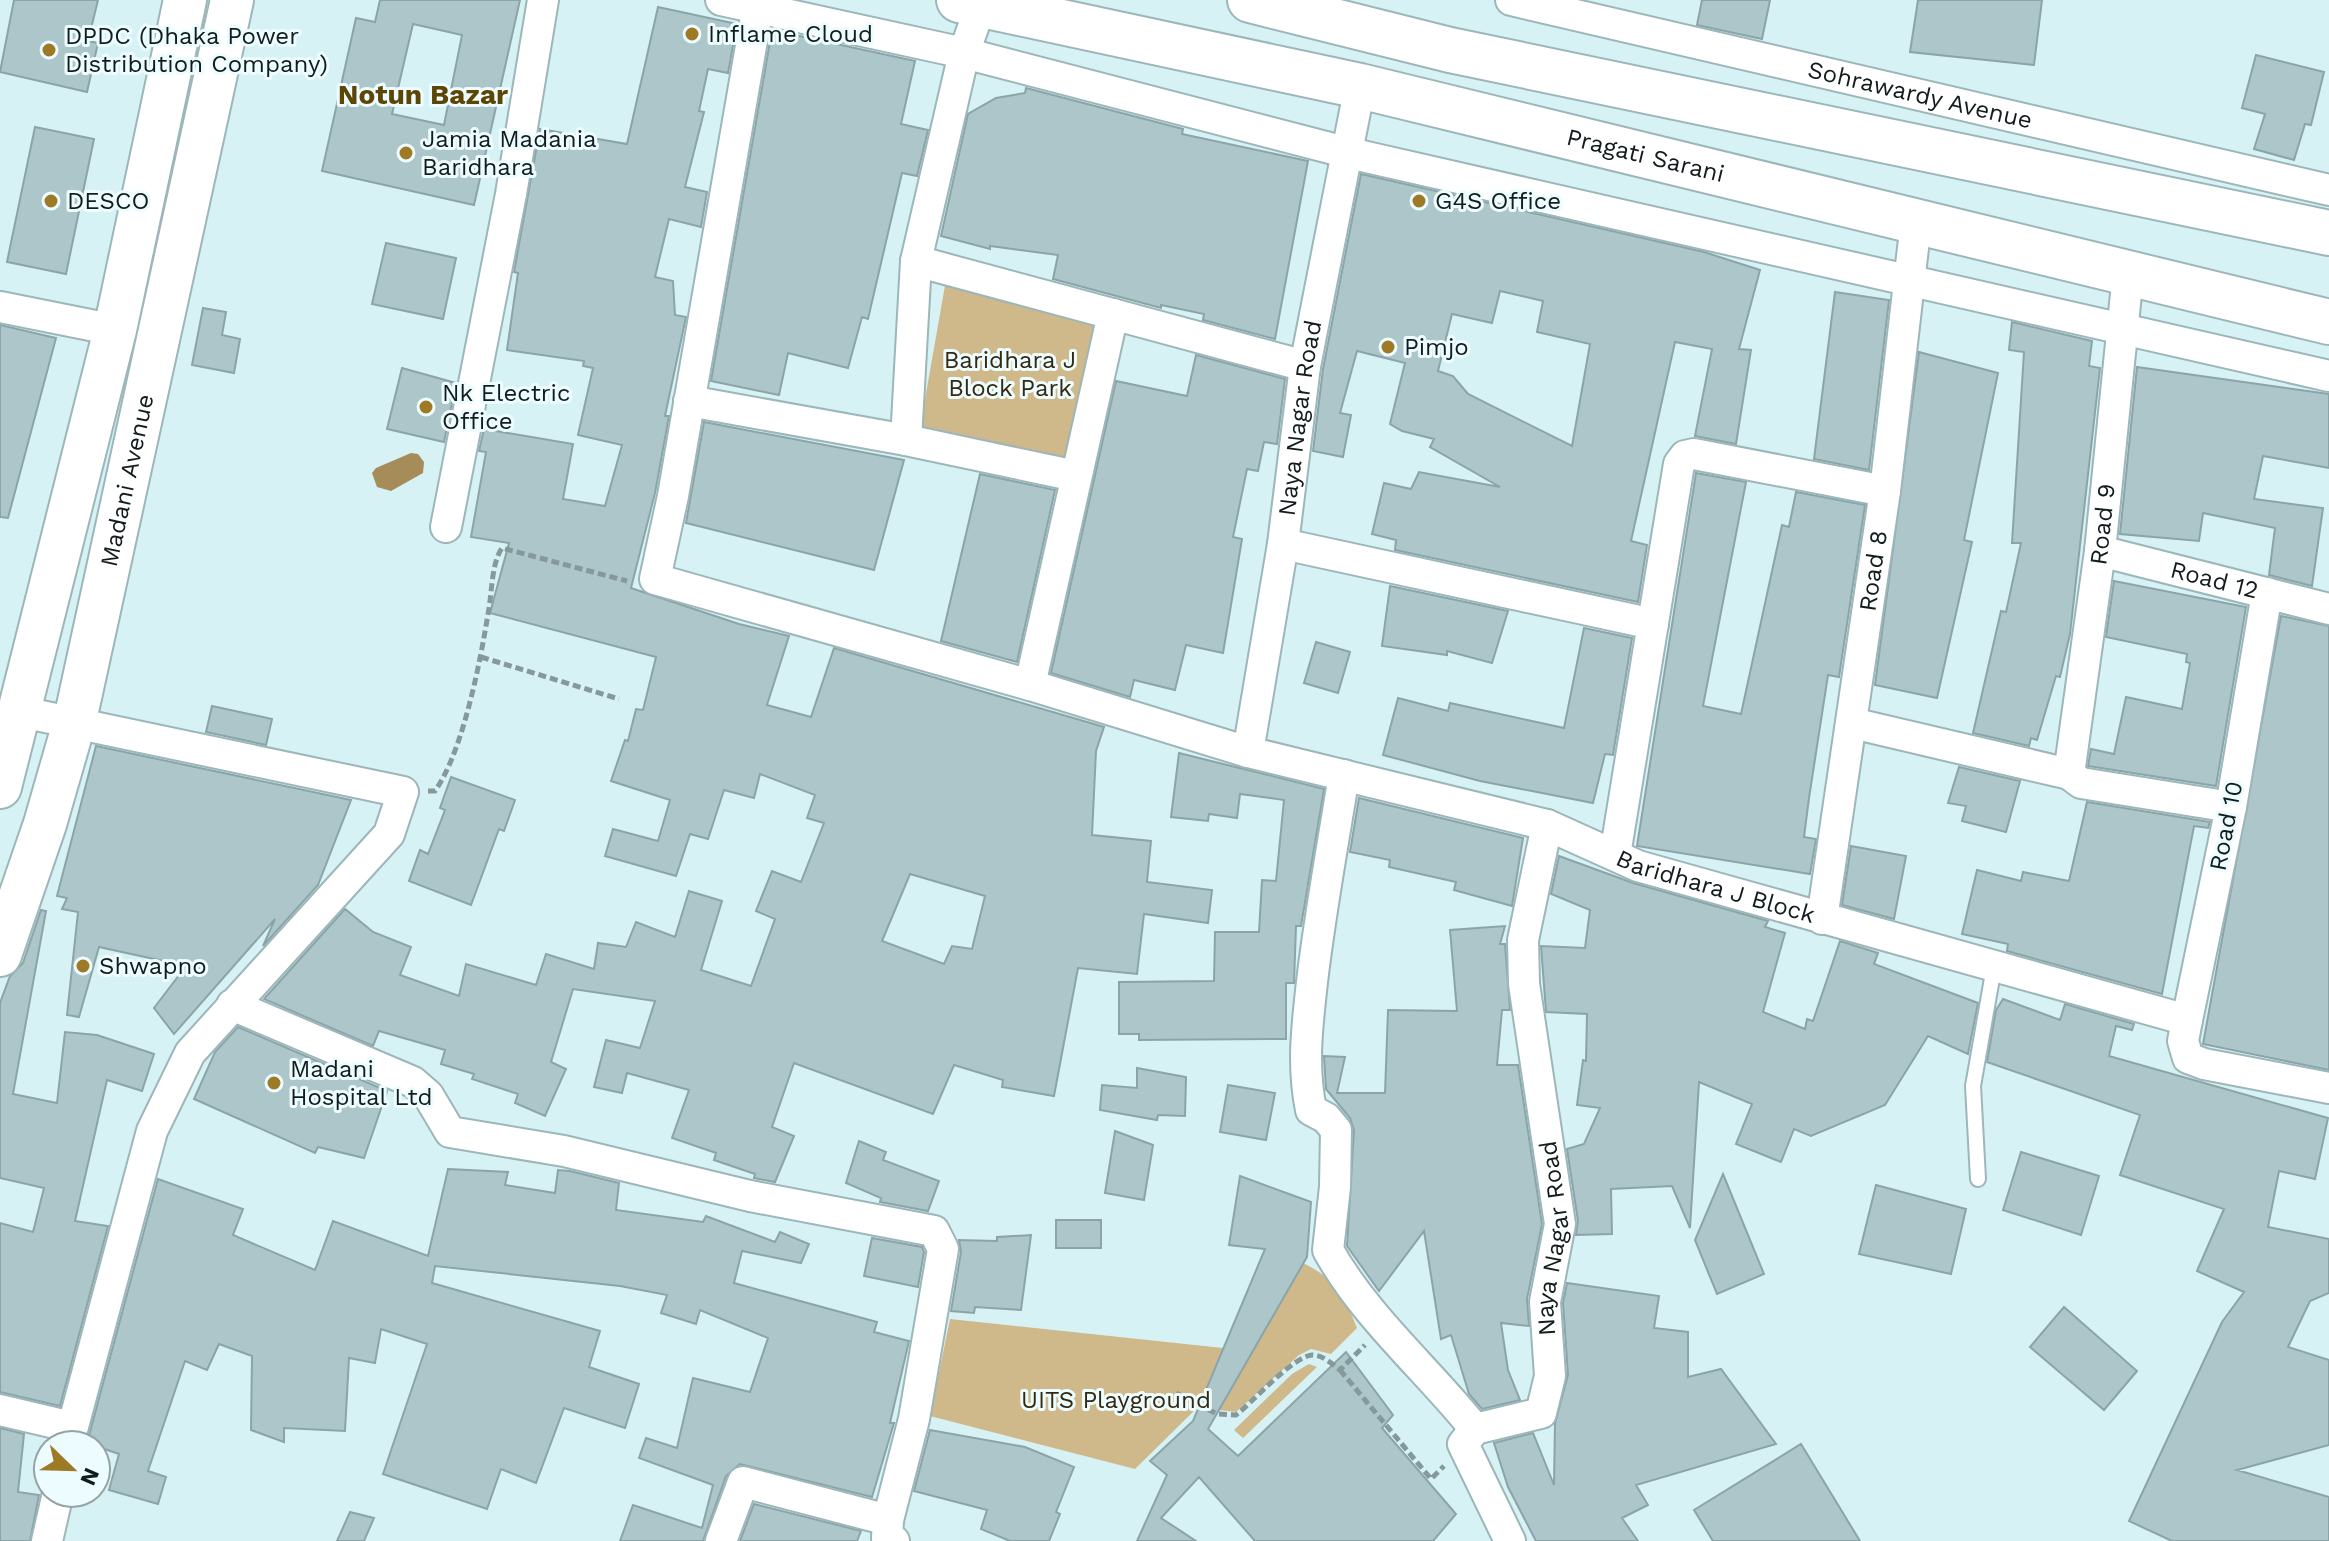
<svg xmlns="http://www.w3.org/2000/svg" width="2329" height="1541" font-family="'Work Sans',sans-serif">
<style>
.green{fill:#cfb88a}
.water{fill:#a58c59}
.building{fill:#acc6ca;stroke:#8ba4a8;stroke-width:2;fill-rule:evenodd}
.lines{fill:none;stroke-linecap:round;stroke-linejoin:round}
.service-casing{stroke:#9cb6b9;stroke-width:18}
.minor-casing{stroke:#9cb6b9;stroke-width:34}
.secondary-casing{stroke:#9cb6b9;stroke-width:46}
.primary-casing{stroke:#9cb6b9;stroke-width:48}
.path{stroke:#85999b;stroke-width:5;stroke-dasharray:8 4;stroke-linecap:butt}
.service{stroke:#fff;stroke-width:14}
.minor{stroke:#fff;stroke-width:30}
.secondary{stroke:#fff;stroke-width:42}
.primary{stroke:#fff;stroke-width:44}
.poi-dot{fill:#9e7a26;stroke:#edfdff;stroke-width:3}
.labels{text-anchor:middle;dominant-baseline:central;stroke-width:6;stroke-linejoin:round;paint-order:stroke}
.poi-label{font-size:24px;fill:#121c1d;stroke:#edfdff;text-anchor:start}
.street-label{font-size:24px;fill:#121c1d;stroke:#edfdff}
.park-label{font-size:24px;fill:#342810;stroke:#edfdff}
.quarter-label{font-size:28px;font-weight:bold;fill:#5d4506;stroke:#edfdff}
</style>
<rect width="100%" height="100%" fill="#d7f2f5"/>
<path class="green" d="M946,280L1105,315L1067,471L919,433Z
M1303,1263C1336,1279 1344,1295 1357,1328L1331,1354L1311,1349L1299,1355L1236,1412L1219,1410Z
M950,1319L1223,1348L1199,1406L1135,1469L930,1416Z
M1309,1364L1317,1367L1243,1438L1234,1430L1292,1374Z"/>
<path class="water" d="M411,453L418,454L424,462L423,473L391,491L377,487L372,473L376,468Z"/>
<path class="building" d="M14,0H98L88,41L98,43L87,92L0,72Z
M380,0H520L474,205L322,171L356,18L375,22ZM413,24L462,35L444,125L392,114Z
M1702,0H1770L1762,39L1697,25Z
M1918,0H2042L2034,65L1910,52Z
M658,7L737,24L728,73L708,69L699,111L704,112L685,187L707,192L701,227L669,219L655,277L673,281L675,315L686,317L665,416H669L655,493L631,588L739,624L789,636L767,705L811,717L834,648L1104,727L1096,751L1092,835L1151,841L1147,882L1212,890L1208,923L1144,914L1137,974L1078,968L1054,1096L1002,1087L1003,1080L954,1065L933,1114L794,1063L772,1127L794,1136L775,1182L754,1178L755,1174L714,1160L716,1153L672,1138L689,1090L627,1073L622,1093L594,1087L606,1040L640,1048L655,1001L573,989L551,1062L566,1069L545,1116L515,1103L518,1094L472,1079L474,1074L441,1064L445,1050L379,1031L373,1046L264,999L345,909L373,932L411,947L400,975L459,996L466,964L536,985L546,954L594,969L598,943L626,947L636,922L675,937L689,891L722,901L701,970L751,986L775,919L756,911L772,871L801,882L824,823L807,818L815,795L760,774L754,798L724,790L708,839L690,834L676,876L605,856L613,829L658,841L670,800L611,781L625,740L628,741L636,709L643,710L656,657L490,613L509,543L471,537L486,452L479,451L484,429L573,444L563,499L605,506L622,445L578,435L593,368L583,366L584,361L507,350L518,273L514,272L540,129L627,144ZM910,874L985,896L972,949L952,946L944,964L882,941Z
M772,30L915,61L901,124L928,130L917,176L902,173L868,319L862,317L848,368L788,353L779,395L711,381Z
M2256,55L2324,72L2311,125L2305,124L2294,160L2254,149L2265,114L2242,108Z
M1026,88L1183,129L1182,134L1308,161L1275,339L1203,320L1204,314L1161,305V308L1053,279L1058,255L990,246V249L941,236L968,114L996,98L1025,93Z
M35,127L94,139L66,274L7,262Z
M1361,174L1704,252L1760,270L1739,349L1751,350L1736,444L1695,436L1712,349L1675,342L1631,541L1647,545L1638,602L1395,550L1396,540L1372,534L1384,483L1411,489L1419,472L1500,487L1430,447L1434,439L1402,431L1390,424L1405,363L1357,351L1340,413L1351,415L1343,457L1313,451L1323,369ZM1500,291L1543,301L1537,332L1590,344L1572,446L1468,394L1453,376L1438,371L1452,314L1492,323Z
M386,243L456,258L443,319L372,304Z
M1835,292L1889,300L1869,470L1814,459Z
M203,308L226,312L222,335L240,339L234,373L192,365Z
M2012,322L2092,341L2089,366L2100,368L2070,634L2060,677L2056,676L2037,740L2031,738L2029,746L1973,733L2001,611L2006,612L2021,543H2012L2024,352L2009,350Z
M0,325L56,338L8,518L0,517Z
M1919,352L1998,373L1964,540L1972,542L1937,698L1875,685Z
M1196,355L1285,379L1277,444L1264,442L1258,471L1247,469L1233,537L1242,539L1223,653L1186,645L1175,690L1134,680L1130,697L1051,673L1116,381L1187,396Z
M2137,367L2329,394V468L2263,456L2254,499L2323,508L2312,586L2269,575L2275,528L2203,513L2199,541L2120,534Z
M402,368L456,383L444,442L387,429Z
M704,422L904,460L874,570L686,523Z
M1696,473L1746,482L1703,706L1741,714L1782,525L1789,527L1796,492L1865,505L1839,677L1828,675L1809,798L1804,837L1816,839L1810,874L1637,846Z
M980,474L1055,490L1017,662L941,641Z
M2114,581L2246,607L2216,786L2088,766L2091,749L2114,754L2126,697L2182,709L2190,663L2186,662L2187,654L2106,637Z
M1390,586L1508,611L1492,663L1447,651V655L1382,646Z
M2281,616L2329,626V1070L2203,1044Z
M1584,628L1632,638L1613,755L1605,754L1593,803L1480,781L1383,755L1398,698L1448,711L1450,703L1564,728Z
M1316,642L1350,652L1338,693L1304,683Z
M212,706L272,719L266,745L206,732Z
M96,746L351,800L318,885L263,946L275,919L174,1034L154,1008L186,966L99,947L79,1017L67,1015L78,912L62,909L67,898L57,896Z
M1179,753L1324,789L1301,926H1296L1294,983H1286V1039L1139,1040V1034H1119V982L1214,981L1215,932H1259L1262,880L1276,881L1284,800L1240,794L1237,818L1209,814L1208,821L1171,817Z
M1959,767L2020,781L2006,832L1962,821L1966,806L1948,803Z
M451,777L515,800L504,831L499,829L471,905L409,881L420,850L428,854L445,810L440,808Z
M1359,798L1523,838L1512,906L1454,890L1456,882L1389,867L1390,860L1350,852Z
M2087,802L2210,822L2208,828L2194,826L2162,994L2007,951L2008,944L1962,934L1977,870L2021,881L2023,872L2069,881Z
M1851,846L1906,856L1894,919L1842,905Z
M1559,856L1633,883L1768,921L1765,927L1785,933L1763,1012L1805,1029L1807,1019L1813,1021L1840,941L1878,953L1874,964L1978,1003L1968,1054L1928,1036L1885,1105L1811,1136L1794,1129L1781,1162L1736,1144L1752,1104L1699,1082L1690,1228L1672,1186L1611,1189L1612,1234L1576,1235L1578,1221L1567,1149L1584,1144L1600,1108L1577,1105L1583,1060L1586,1061L1587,1014L1546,1012L1541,946L1585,948L1590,910L1551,894Z
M41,910L46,911L13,1094L57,1103L65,1032L97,1035L154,1054L142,1091L107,1080L75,1221L108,1226L60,1406L0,1392V1223L33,1232L44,1188L0,1178V1003L10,976L23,963Z
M1505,926L1500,944H1505L1510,1010H1502L1497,1065H1518L1542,1224L1527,1299L1529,1326L1501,1323L1508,1370L1520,1400L1482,1409L1469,1394L1451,1335L1441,1339L1424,1231L1379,1291L1347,1246L1354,1130L1350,1118L1326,1089L1324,1056L1345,1057L1337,1093H1385L1388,1010L1457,1011L1450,930Z
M2003,999L2060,1020L2065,1004L2134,1024L2132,1030L2116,1026L2109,1056L2328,1118L2315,1179L2279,1171L2268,1227L2329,1239V1293L2310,1301L2288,1347L2329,1360V1445L2237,1470L2329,1497V1541H2172L2129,1521L2222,1322L2244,1292L2197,1271L2224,1209L2120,1175L2140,1115L1987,1062L1996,1010Z
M238,1027L387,1091L364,1158L318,1147L315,1153L194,1099L215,1052Z
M1137,1068L1186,1077L1185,1116L1158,1115L1157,1120L1100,1110L1102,1085L1137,1088Z
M1228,1085L1275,1093L1266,1140L1220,1132Z
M1115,1131L1153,1145L1144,1200L1105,1193Z
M859,1141L886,1152L883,1160L939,1181L928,1211L880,1202L881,1198L846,1183Z
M2021,1152L2099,1176L2081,1235L2003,1210Z
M448,1169L508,1172L505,1185L555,1193L558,1170L570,1171L619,1183L616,1210L703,1222L706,1216L775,1242L780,1232L809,1244L801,1263L742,1251L734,1283L877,1322L874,1332L909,1341L890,1423H894L872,1497L740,1464L726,1476L703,1541H620L633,1505L702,1528L713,1485L639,1458L646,1438L677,1448L693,1378L750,1392L768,1338L700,1310L696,1324L661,1313L667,1295L620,1286L435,1266L432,1283L600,1331L589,1367L639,1384L625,1428L564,1408L536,1483L501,1469L487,1509L383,1474L427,1344L381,1329L375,1363L349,1358L345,1431L284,1428V1442L251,1430L252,1356L219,1344L207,1370L185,1361L148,1471L166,1477L158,1504L109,1490L119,1454L87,1443L158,1179L243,1209L233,1235L315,1270L333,1221L428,1256Z
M1723,1174L1764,1274L1717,1294L1695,1240Z
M1240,1176L1311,1202L1307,1257L1208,1429L1238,1456L1346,1352L1393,1415L1382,1428L1456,1514L1433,1541H1255L1199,1477L1161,1518L1196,1541H1137L1167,1475L1150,1461L1193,1421L1265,1249L1229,1245Z
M1876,1185L1966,1209L1951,1274L1859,1254Z
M1056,1220H1101V1248H1056Z
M1031,1235L1021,1310L975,1307L974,1313L951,1311L961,1252L959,1240L997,1241V1237Z
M872,1238L922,1247L924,1252L918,1287L864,1276Z
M1567,1283L1659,1296L1654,1328L1688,1332V1377L1721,1369L1776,1444L1636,1485L1648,1505L1622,1518L1638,1541H1536L1508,1487L1494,1443L1533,1433L1554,1485L1555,1423L1568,1375L1563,1303Z
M2064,1307L2137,1371L2104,1410L2030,1347Z
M0,1428L24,1434L18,1492L39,1495L30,1541H0Z
M930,1430L1025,1447L1074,1467L1056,1512L1060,1514L1049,1541H1010L981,1529L987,1510L914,1491Z
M1801,1444L1860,1541H1713L1694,1510Z
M754,1504L861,1531L857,1541H740Z
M350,1512L374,1518L364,1541H337Z"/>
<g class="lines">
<defs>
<path id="service" d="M1978,1179L1973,1086L1994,967"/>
<g id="minor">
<path d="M721,0L964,53L1349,153L2329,376"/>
<path id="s1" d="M759,0L673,496L655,579L1030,685L1248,752L1547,825L1638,866L2187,1020"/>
<path id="s2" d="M1511,0L2329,190"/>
<path d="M916,261L1305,366"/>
<path d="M0,307L115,330"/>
<path d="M689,401L906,440L1076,476"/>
<path d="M906,440L916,261L964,53L981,5"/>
<path d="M446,527L511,194L543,0"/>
<path d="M1283,544L1653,624"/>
<path id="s3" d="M2100,551L2329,609"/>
<path d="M2267,593L2231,807L2187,1020L2183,1041L2188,1058L2204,1064L2329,1088"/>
<path d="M1030,685L1113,314"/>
<path d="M22,712L403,792L389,834L190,1053L152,1131L68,1445"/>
<path d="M1852,723L2069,774L2081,783L2231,807"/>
<path id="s4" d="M1248,752L1283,544L1305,366L1360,86"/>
<path id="s5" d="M2069,774L2100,551L2128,274"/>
<path d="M1344,775C1333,844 1320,913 1312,982C1307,1027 1302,1066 1311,1110L1326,1118L1336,1130L1335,1187L1328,1250C1366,1318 1427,1369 1475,1429"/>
<path d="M1615,855L1679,464L1685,456L1694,454L1885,491"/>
<path id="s6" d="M1822,919L1885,491L1916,222"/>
<path d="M232,1005L413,1082L428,1095L450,1132L564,1151L750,1196L934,1231L943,1249L914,1419L888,1520L887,1538L894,1541"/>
<path d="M0,1410L72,1427"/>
<path d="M47,1541L58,1493"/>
<path d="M721,1541L743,1482L888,1520"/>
<path id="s7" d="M1510,1541L1463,1444L1475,1429L1541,1413L1550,1376L1545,1302L1560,1224L1524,984L1523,940L1547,825"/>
</g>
<g id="secondary">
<path d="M0,787L115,330L185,0"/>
<path id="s8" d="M0,955L45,824L75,720L232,0"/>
</g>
<g id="primary">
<path id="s9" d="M959,0L1360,86L2329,322"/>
<path d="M1250,0L1450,50L2329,233"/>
</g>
</defs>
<use href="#service" class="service-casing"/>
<use href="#minor" class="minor-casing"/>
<use href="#secondary" class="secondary-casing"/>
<use href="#primary" class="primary-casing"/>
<path class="path" d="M481,657L619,699
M428,791H435C463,751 480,663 488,614C492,595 491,564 502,548L627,581
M1340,1370L1431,1479L1444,1466
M1176,1393L1217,1414L1236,1415C1253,1402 1292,1357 1312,1355C1323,1355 1332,1364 1340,1370L1365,1345"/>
<use href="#service" class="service"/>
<use href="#minor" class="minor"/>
<use href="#secondary" class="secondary"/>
<use href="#primary" class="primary"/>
</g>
<g class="poi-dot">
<circle cx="692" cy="34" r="8"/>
<circle cx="49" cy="50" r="8"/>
<circle cx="406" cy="153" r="8"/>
<circle cx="51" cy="201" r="8"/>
<circle cx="1419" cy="201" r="8"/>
<circle cx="1388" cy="347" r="8"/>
<circle cx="426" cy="407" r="8"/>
<circle cx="83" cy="966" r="8"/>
<circle cx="274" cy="1083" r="8"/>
</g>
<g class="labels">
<g class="poi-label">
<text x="708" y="34">Inflame Cloud</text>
<text x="65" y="36">DPDC (Dhaka Power<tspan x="65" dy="28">Distribution Company)</tspan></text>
<text x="422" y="139">Jamia Madania<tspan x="422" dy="28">Baridhara</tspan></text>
<text x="67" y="201">DESCO</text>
<text x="1435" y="201">G4S Office</text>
<text x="1404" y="347">Pimjo</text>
<text x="442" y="393">Nk Electric<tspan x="442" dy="28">Office</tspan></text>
<text x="99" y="966">Shwapno</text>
<text x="290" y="1069">Madani<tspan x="290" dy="28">Hospital Ltd</tspan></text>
</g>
<g class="street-label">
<text stroke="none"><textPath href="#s2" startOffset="420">Sohrawardy Avenue</textPath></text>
<text stroke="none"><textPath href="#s9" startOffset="704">Pragati Sarani</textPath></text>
<text stroke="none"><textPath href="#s4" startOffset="338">Naya Nagar Road</textPath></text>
<text stroke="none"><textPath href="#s8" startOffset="492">Madani Avenue</textPath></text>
<text stroke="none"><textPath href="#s5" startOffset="252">Road 9</textPath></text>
<text stroke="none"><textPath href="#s6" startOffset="352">Road 8</textPath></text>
<text stroke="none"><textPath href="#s3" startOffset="118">Road 12</textPath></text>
<text transform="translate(2226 826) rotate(-79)">Road 10</text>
<text stroke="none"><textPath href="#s1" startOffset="1694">Baridhara J Block</textPath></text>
<text stroke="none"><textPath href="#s7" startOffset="372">Naya Nagar Road</textPath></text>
</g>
<g class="park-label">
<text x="1010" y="360">Baridhara J<tspan x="1010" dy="28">Block Park</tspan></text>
<text x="1116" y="1400">UITS Playground</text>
</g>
<g class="quarter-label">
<text x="423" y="94">Notun Bazar</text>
</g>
</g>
<g transform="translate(72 1469) rotate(113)"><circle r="38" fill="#edfdff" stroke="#95a3a5" stroke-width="2"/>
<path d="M0-6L14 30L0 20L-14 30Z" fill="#9e7a26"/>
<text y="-12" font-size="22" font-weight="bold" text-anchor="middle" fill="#121c1d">N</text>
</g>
</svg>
